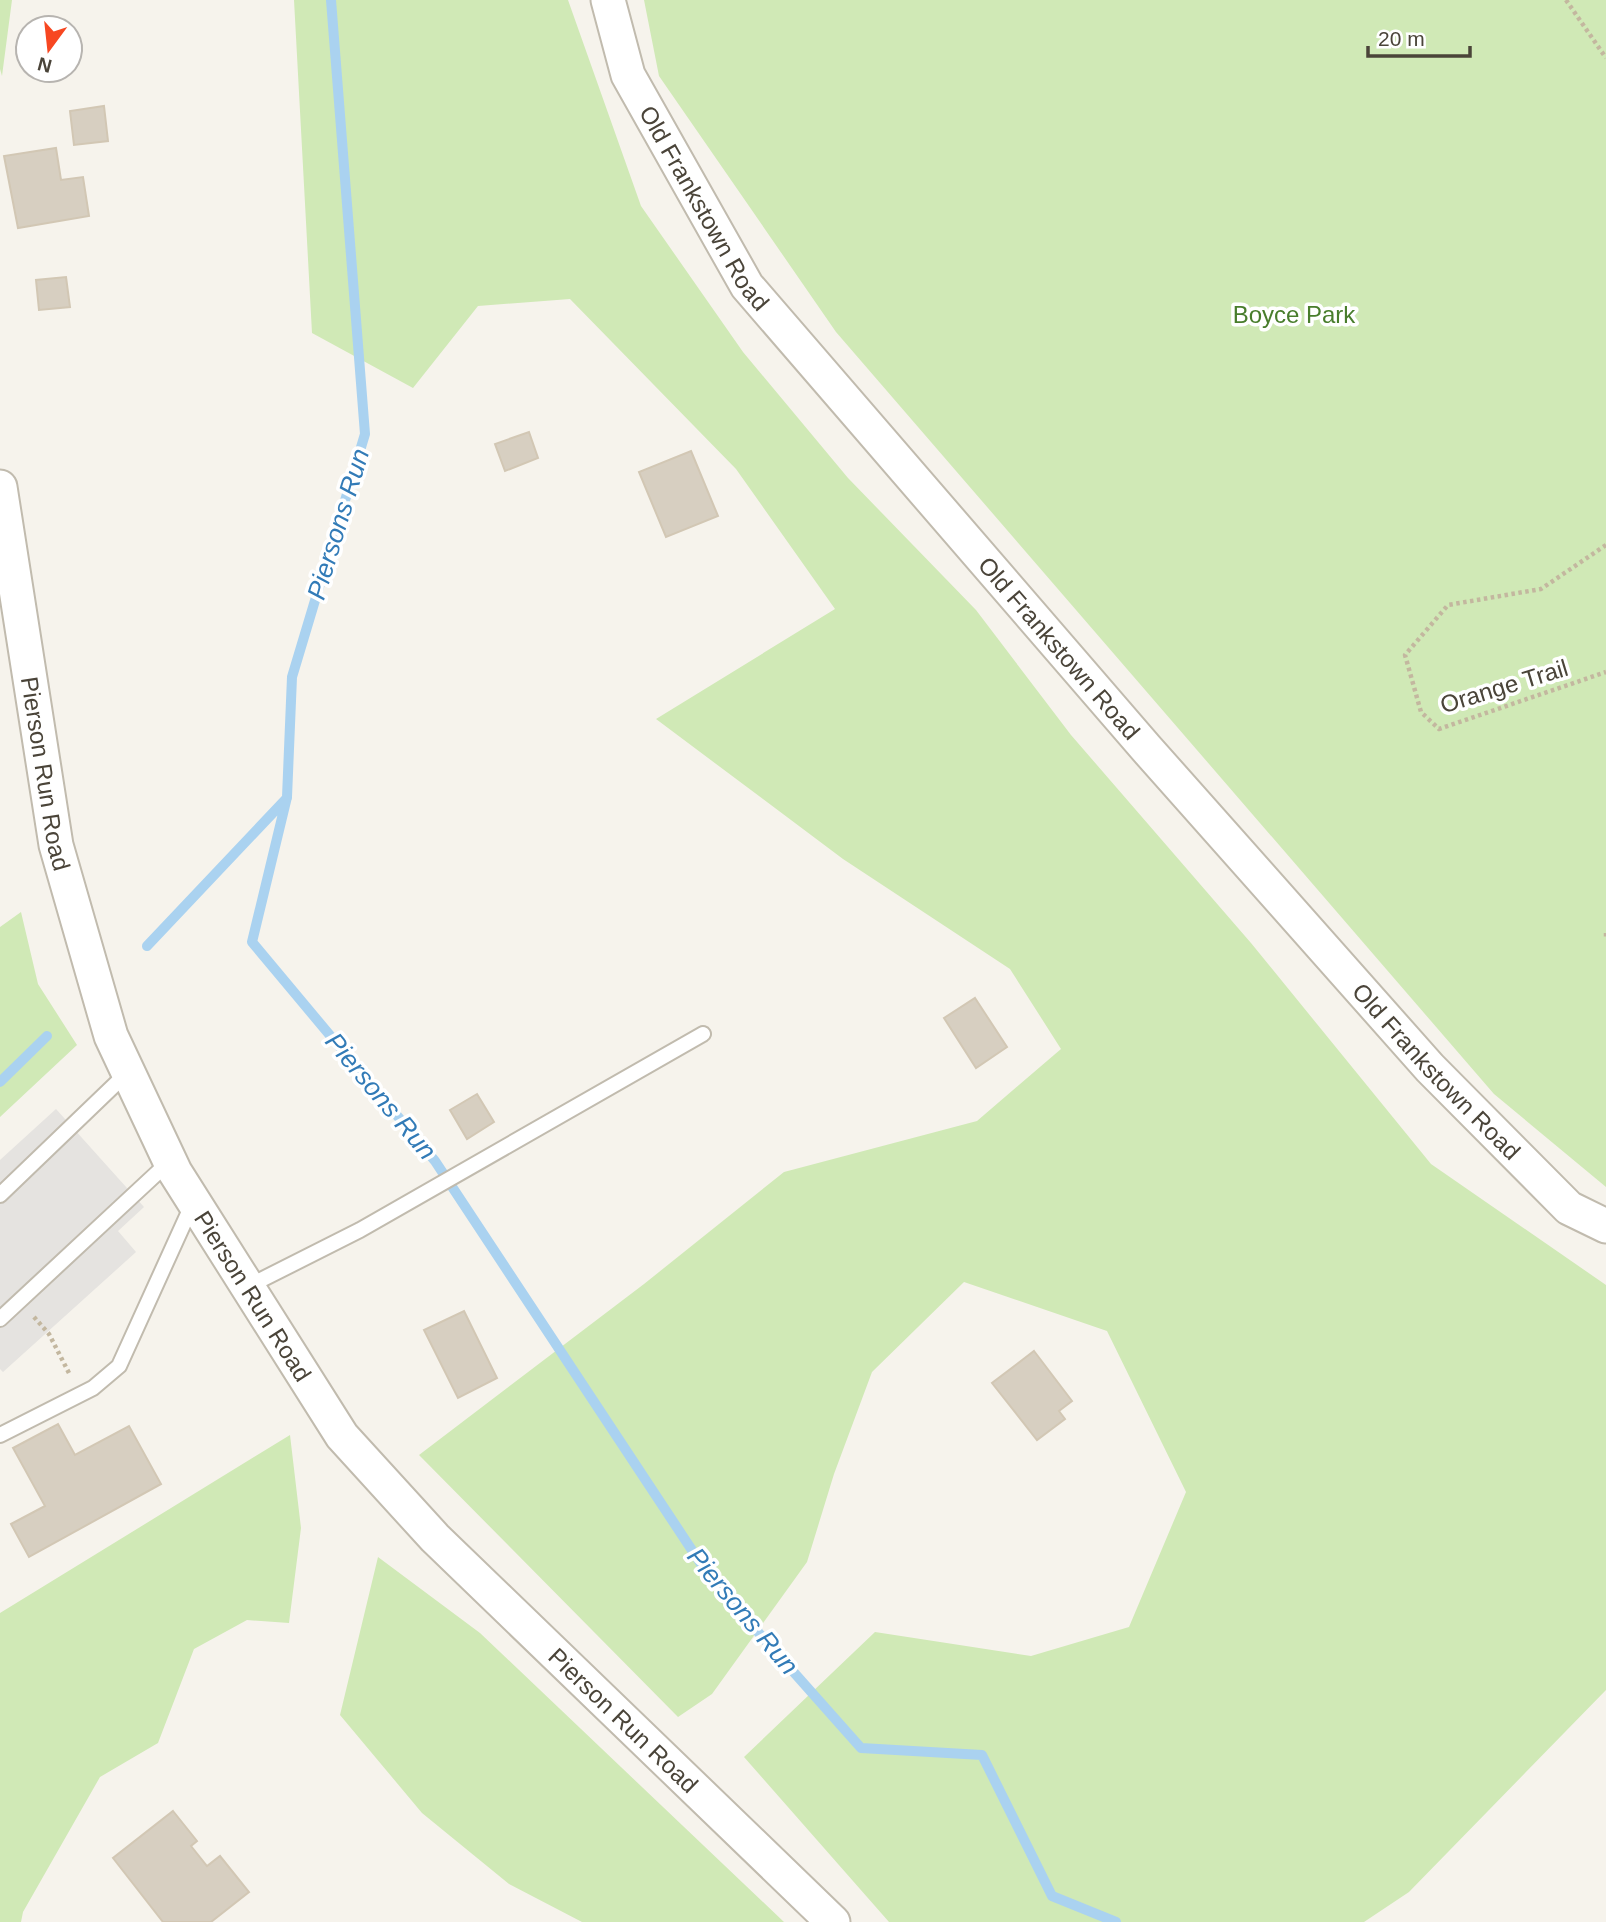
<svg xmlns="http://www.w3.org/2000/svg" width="1606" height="1922" font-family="Helvetica,sans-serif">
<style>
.green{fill:#d0e9b6}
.parking{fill:#e5e3e0}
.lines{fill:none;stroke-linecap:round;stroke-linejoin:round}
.stream{stroke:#aad2f0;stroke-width:10}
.building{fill:#d7cfc1;stroke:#d2c7b4;stroke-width:2}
.service-casing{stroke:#c1bbae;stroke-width:18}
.tertiary-casing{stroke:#c1bbae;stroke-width:37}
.path{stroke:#c3b79f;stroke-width:4.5;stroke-dasharray:3.5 3.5;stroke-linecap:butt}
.service{stroke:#fff;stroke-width:14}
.tertiary{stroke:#fff;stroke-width:33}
.labels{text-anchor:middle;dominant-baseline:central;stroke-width:7;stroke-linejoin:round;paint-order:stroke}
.street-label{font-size:24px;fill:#4a4439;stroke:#fff}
.park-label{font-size:24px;fill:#487d2c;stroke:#fff}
.water-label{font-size:26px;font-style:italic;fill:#327bb7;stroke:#fff}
</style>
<rect width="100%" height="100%" fill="#f6f3ec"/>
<path class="green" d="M0,0H12L2,76L0,69Z
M294,0H568L641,206L743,352L848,478L976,610L1071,735L1251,943L1431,1164L1606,1285V1690L1409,1892L1364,1922H889L744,1757L875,1632L1031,1656L1129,1627L1186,1492L1107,1331L964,1282L872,1372L834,1474L807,1562L712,1694L678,1717L419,1455L644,1284L784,1172L977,1121L1061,1049L1010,969L843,859L656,719L835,609L736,469L570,299L478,306L413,388L312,333Z
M644,0H1606V1187L1494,1094L836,332L659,76Z
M21,912L38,984L77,1045L0,1117V927Z
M290,1435L301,1528L289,1623L247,1620L194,1649L158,1743L100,1777L23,1912L21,1922H0V1613Z
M378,1557L480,1633L784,1922H582L509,1884L422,1813L340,1715Z"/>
<path class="parking" d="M56,1109L144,1207L118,1231L136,1252L3,1372L0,1369V1160Z"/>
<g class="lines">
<path class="stream" d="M331,0L365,434L292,677L287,797L252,942L435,1161L711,1579L861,1748L982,1755L1052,1896L1116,1922
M147,946L287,798
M0,1082L47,1036"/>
</g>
<path class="building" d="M104,106L108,141L74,145L70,111Z
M56,148L61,180L83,177L89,216L18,228L4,156Z
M66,277L70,307L39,310L36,280Z
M529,432L538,458L505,471L495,444Z
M691,451L718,516L666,537L639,472Z
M975,998L1007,1047L976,1068L944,1018Z
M477,1094L494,1122L467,1139L450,1110Z
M464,1311L497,1378L458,1398L424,1330Z
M1034,1351L1072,1401L1059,1411L1065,1419L1037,1440L992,1383Z
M58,1424L75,1455L129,1426L161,1484L29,1557L11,1524L45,1506L13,1448Z
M173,1811L197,1841L191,1846L207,1866L220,1856L249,1892L211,1922H163L113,1858Z"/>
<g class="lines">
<defs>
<path id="service" d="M0,1195L127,1073
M247,1287L360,1230L703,1034
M0,1319L170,1161
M0,1435L93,1388L119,1366L193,1203"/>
<g id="tertiary">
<path id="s1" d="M608,0L628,75L747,286L1146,748L1430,1068L1569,1208L1606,1226"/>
<path id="s2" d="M0,487L56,845L111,1036L175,1172L342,1436L435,1538L833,1922"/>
</g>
</defs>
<use href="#service" class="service-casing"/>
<use href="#tertiary" class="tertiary-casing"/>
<path class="path" d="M1566,0L1606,58
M1606,545L1541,589L1448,605L1405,655L1421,712L1439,729L1606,672
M1606,933V938
M34,1317L49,1334L70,1375"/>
<use href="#service" class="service"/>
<use href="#tertiary" class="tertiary"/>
</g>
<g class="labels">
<g class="street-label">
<text stroke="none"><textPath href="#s1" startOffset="231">Old Frankstown Road</textPath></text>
<text stroke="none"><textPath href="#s1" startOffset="798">Old Frankstown Road</textPath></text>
<text transform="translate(1504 686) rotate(-17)">Orange Trail</text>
<text stroke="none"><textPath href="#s2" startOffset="290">Pierson Run Road</textPath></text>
<text stroke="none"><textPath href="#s1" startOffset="1365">Old Frankstown Road</textPath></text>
<text stroke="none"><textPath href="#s2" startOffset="858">Pierson Run Road</textPath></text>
<text stroke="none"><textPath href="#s2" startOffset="1424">Pierson Run Road</textPath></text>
</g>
<g class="park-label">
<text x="1294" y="314">Boyce Park</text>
</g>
<g class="water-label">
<text transform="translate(338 524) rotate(-73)">Piersons Run</text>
<text transform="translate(381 1096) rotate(50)">Piersons Run</text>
<text transform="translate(743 1611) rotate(50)">Piersons Run</text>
</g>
</g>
<g transform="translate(49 49) rotate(195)"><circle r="33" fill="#ffffff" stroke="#b7b4b0" stroke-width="2"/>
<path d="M0-5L12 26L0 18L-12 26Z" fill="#f74721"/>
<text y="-10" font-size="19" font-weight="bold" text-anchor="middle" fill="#4a4439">N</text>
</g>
<path d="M1368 46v10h102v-10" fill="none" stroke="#4a4439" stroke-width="3.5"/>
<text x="1378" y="46" font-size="21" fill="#4a4439" stroke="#ffffff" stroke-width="5" paint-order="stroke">20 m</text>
</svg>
